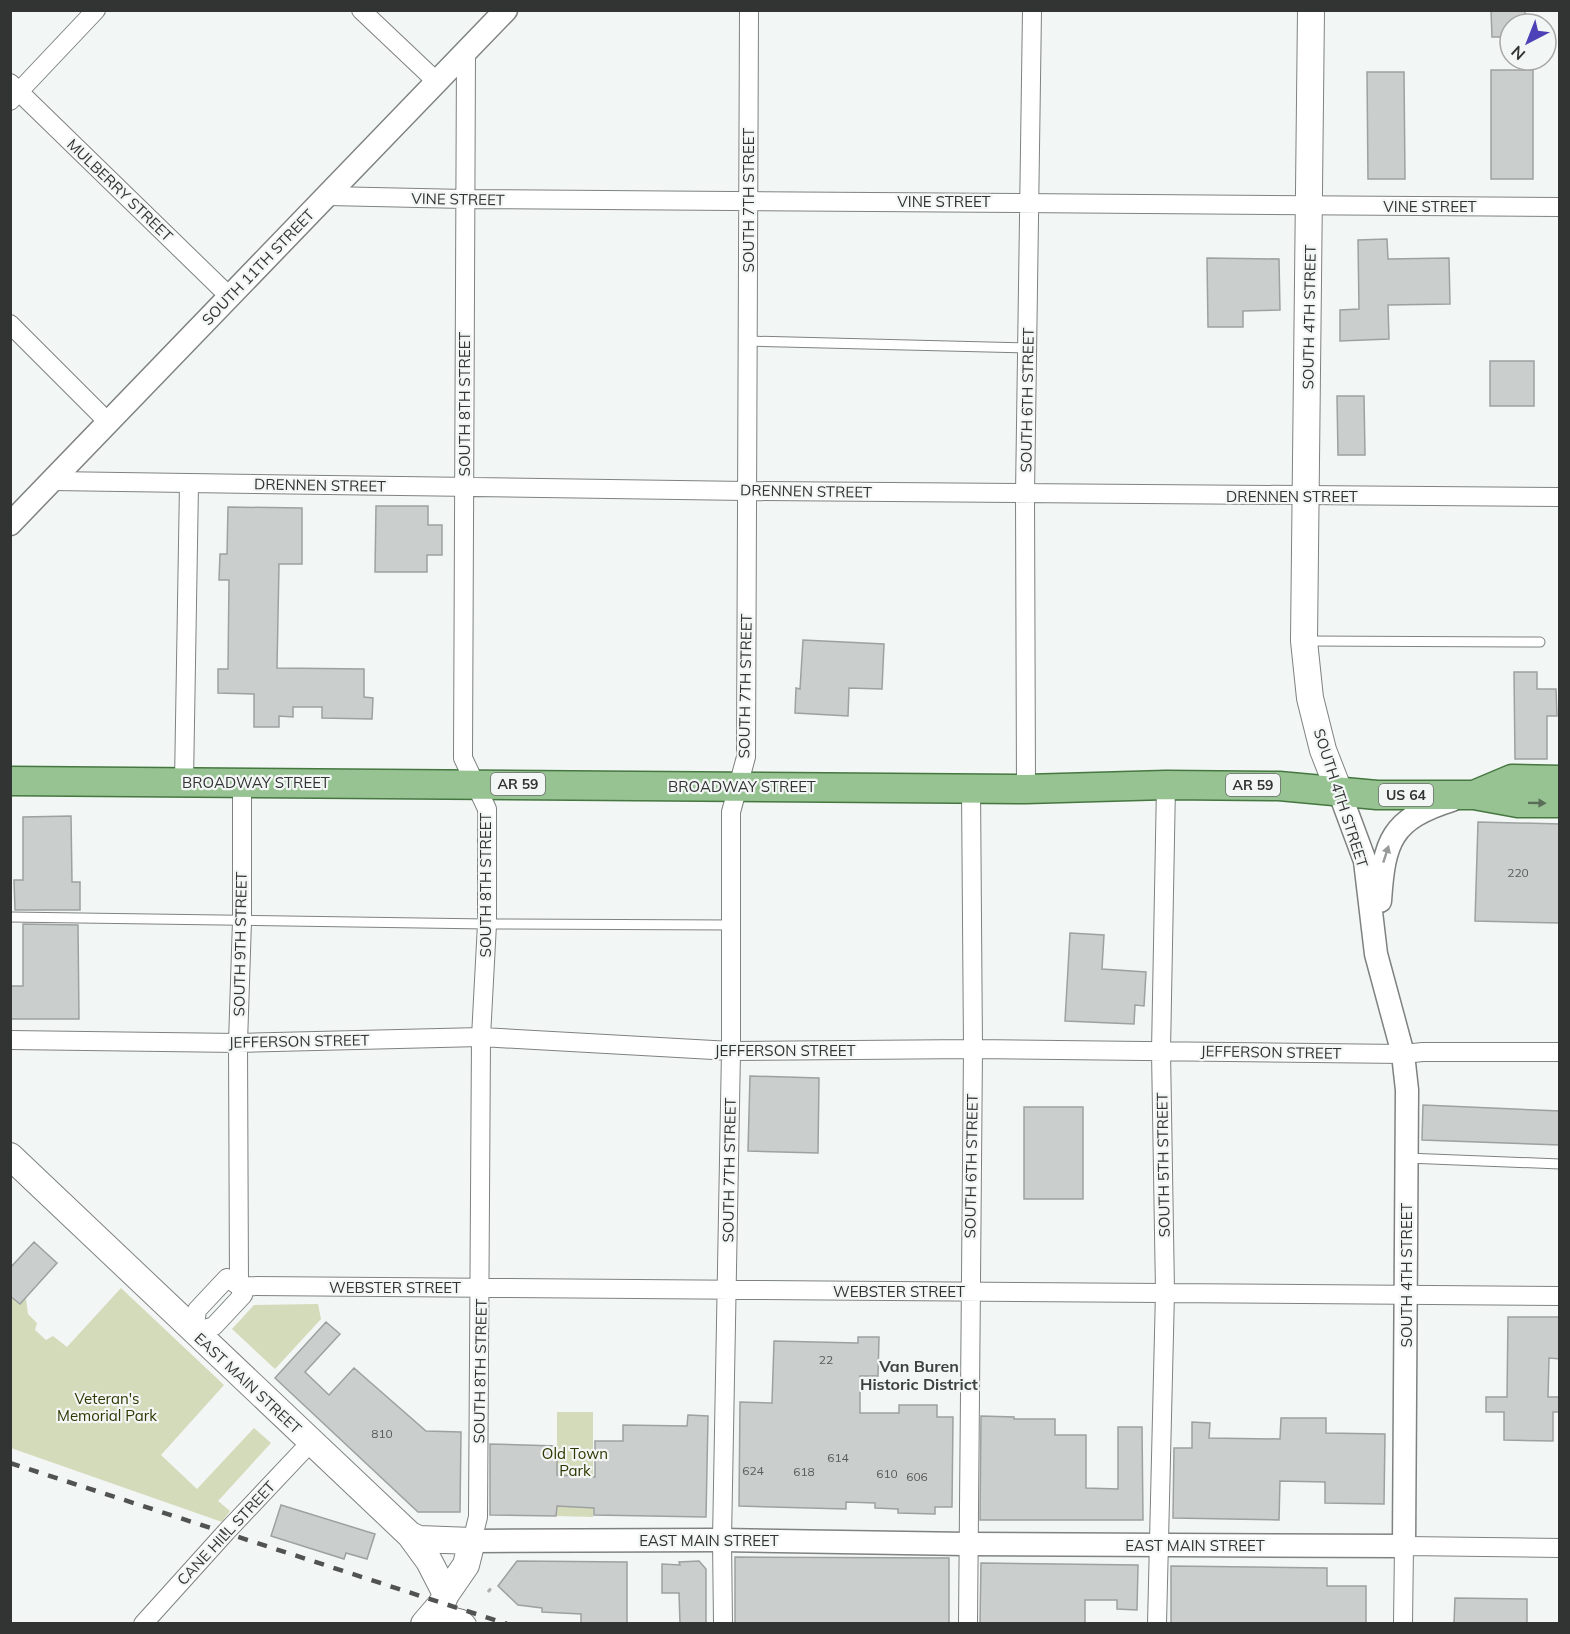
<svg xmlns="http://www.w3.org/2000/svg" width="1570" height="1634" font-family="Mulish,sans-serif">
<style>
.green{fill:#d3dbba}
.building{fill:#cacfce;stroke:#9da1a1;stroke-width:1.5}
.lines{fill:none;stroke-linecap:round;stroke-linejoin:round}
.service-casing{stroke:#7e8280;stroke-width:11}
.minor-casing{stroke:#7e8280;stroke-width:20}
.tertiary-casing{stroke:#7e8280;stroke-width:25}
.secondary-casing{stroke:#7e8280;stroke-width:28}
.primary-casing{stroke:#467741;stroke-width:31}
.path{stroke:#adb0ae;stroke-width:3;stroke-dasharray:4.5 3;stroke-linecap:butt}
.service{stroke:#fff;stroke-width:9}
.minor{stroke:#fff;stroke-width:18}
.tertiary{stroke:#fff;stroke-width:22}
.secondary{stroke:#fff;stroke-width:26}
.primary{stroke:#96c391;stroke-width:28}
.rail{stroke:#515352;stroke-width:4.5;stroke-dasharray:10 10;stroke-linecap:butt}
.oneway{fill:#5a6d59}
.oneway2{fill:#989a99}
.labels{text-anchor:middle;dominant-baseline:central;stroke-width:4.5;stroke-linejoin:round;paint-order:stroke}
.number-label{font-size:12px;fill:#585b5a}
.shield{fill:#f2f6f4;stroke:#6c6e6d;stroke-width:1.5}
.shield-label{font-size:14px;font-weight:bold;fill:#323433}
.street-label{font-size:15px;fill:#323433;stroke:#f2f6f4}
.park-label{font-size:15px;fill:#2f3700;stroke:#f2f6f4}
.neighbourhood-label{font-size:16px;font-weight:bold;fill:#3e4240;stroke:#f2f6f4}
</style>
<rect width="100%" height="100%" fill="#f2f6f4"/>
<path class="green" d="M121,1288L224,1385L161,1455L197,1489L254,1428L271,1443L218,1501L230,1511L222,1522L11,1448V1299H26L28,1314L37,1323L35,1330L46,1340L53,1336L67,1347Z
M318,1304L321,1319L275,1369L232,1329L254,1305Z
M557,1412H593V1517L557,1516Z"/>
<path class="building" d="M1491,10H1525V24H1510V37H1492Z
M1491,70H1533V179H1491Z
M1367,72H1404L1405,179H1368Z
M1387,239L1388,259L1449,258L1450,304L1388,305L1389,339L1340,341V310L1359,309L1358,240Z
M1207,258L1279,259L1280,310L1243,311V327H1208Z
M1490,361H1534V406H1490Z
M1337,396H1364L1365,455H1338Z
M376,506H428V525H442V555H427V572H375Z
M228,507L302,508V564H279L277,668L364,669V697L373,698L372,719L322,718V707H293V717L279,716V727H254V694L218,693V669H228L229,580H219L220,554H227Z
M803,640L884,644L882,689L849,688L848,716L795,713L796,688L800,689Z
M1514,672H1537V689H1556L1557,716H1547V759H1515Z
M71,816L72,882H80V910H15L14,880H23V817Z
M1478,822L1560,824V923L1475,921Z
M23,924L78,925L79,1019H10V986H23Z
M1070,933L1104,935L1102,969L1146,972L1144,1006L1135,1005L1134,1024L1065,1021Z
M750,1076L819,1078L818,1153L748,1151Z
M1423,1105L1560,1111V1145L1422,1140Z
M1024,1107H1083V1199H1024Z
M34,1242L57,1263L20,1304L10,1296V1268Z
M1508,1317H1560V1359L1549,1358L1548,1397H1560V1412H1553V1441L1504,1440V1412H1486V1397H1507Z
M326,1322L340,1334L305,1372L329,1395L354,1368L426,1431L461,1432L460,1512H418L275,1378Z
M858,1337H879L878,1376H860V1413H899V1405H937V1417H953L952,1507H935V1514L898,1513V1509L875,1508V1503L846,1502V1509L739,1506L740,1402L772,1403L774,1341L858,1343Z
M688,1415L708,1416L706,1517L594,1515V1508L557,1506L556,1516L490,1515V1444L557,1446V1475L595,1477V1441H623V1425L687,1426Z
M981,1416L1014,1417V1419H1055V1435H1086V1488L1118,1489V1427H1142L1143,1520H980Z
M1281,1418H1326V1433L1385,1434L1384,1504L1325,1503V1482L1280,1481L1279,1520L1173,1518L1174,1448H1192V1422L1210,1423L1209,1438L1280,1439Z
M281,1505L375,1534L367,1559L346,1553L344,1559L271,1536Z
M735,1557L949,1558V1623H735Z
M517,1561L627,1562V1623H581V1614L542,1612V1608L518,1605L498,1586Z
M699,1561L706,1569V1623H680L679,1593H662V1564L680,1565L679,1562Z
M981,1563L1138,1565L1137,1610L1117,1609V1600H1085V1623H980Z
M1171,1566L1327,1568V1586H1366V1623H1171Z
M1455,1598L1527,1599V1623H1454Z"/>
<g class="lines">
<defs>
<path id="service" d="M747,341L1028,348
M1307,641L1540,642
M10,917L487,924L730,925
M1406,1158L1560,1164"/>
<path id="minor" d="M361,10L437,82
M466,53L463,758L487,809V924L481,1037L478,1517L472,1541
M10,83L229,296
M10,101L96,10
M328,196L465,199L1560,207
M10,324L109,423
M53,481L746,491L1560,497
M184,782L189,484
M1026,789L1025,494L1032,10
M10,1040L238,1043L481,1037L731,1051L973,1049L1403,1054L1423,1052H1560
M227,1278L239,1286L243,1295L214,1326L194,1332L197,1310Z
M239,1286L1560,1296
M239,1286L238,1043L242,921V782
M435,1612L462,1619L467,1624
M143,1624L226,1532L311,1442
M723,1624L722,1540L731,1051V812L746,757L749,10
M968,1624L973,1049L971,788
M1157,1624L1165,1292L1161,1051L1166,785
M1403,1624L1404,1546L1560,1548"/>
<path id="tertiary" d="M10,524L506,10
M1380,901C1384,841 1391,819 1452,800
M472,1541L722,1540L967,1544L1404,1546L1407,1090L1403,1054L1376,954L1365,861L1339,791"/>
<path id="secondary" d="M1311,10L1304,641L1310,698L1323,750L1339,791
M10,1156L410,1535L419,1539L472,1541L466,1565L446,1594L442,1603L424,1624
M410,1535L429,1561L446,1594"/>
<path id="primary" d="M10,781L1026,789L1166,785L1279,786L1377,795H1474L1518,803H1560
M1474,795L1512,779L1560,780"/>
</defs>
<use href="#service" class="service-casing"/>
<use href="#minor" class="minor-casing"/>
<use href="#tertiary" class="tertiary-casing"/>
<use href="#secondary" class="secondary-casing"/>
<use href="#primary" class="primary-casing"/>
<path class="path" d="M488,1592L492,1587"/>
<use href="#service" class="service"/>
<use href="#minor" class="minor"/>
<use href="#tertiary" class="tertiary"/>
<use href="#secondary" class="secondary"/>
<use href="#primary" class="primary"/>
<path class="rail" d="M10,1463L507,1624"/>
</g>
<defs><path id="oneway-solid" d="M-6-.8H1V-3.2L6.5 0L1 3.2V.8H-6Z" transform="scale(1.5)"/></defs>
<use class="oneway" href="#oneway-solid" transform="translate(1537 803) rotate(1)"/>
<use class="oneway2" href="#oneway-solid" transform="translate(1386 854) rotate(-72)"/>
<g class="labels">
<g class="number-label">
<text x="1518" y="872">220</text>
<text x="826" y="1359">22</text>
<text x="382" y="1433">810</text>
<text x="838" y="1457">614</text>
<text x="753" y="1470">624</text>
<text x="804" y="1471">618</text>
<text x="887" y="1473">610</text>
<text x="917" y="1476">606</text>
</g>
<g class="shield">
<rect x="491" y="773" width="54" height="22" rx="4.5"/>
<rect x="1226" y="774" width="54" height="22" rx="4.5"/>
<rect x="1379" y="784" width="54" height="22" rx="4.5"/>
</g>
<g class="shield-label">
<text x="518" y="784">AR 59</text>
<text x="1253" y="785">AR 59</text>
<text x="1406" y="795">US 64</text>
</g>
<g class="street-label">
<text transform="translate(120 190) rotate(44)">MULBERRY STREET</text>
<text transform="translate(458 199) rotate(1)">VINE STREET</text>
<text transform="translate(748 200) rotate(-90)">SOUTH 7TH STREET</text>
<text x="944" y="201">VINE STREET</text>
<text x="1430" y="206">VINE STREET</text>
<text transform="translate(258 267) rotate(-46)">SOUTH 11TH STREET</text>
<text transform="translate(1309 317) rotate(-89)">SOUTH 4TH STREET</text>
<text transform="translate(1027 400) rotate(-89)">SOUTH 6TH STREET</text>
<text transform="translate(464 404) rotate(-90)">SOUTH 8TH STREET</text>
<text transform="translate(320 485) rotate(1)">DRENNEN STREET</text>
<text transform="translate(806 491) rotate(1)">DRENNEN STREET</text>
<text x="1292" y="496">DRENNEN STREET</text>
<text transform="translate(745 686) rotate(-89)">SOUTH 7TH STREET</text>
<text x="256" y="782">BROADWAY STREET</text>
<text x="742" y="786">BROADWAY STREET</text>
<text transform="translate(1341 798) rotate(72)">SOUTH 4TH STREET</text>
<text transform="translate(485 885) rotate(-90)">SOUTH 8TH STREET</text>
<text transform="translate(240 944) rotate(-89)">SOUTH 9TH STREET</text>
<text transform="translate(299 1041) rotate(-1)">JEFFERSON STREET</text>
<text x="785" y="1050">JEFFERSON STREET</text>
<text transform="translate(1271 1052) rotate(1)">JEFFERSON STREET</text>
<text transform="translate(1163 1165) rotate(-91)">SOUTH 5TH STREET</text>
<text transform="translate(971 1166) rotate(-89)">SOUTH 6TH STREET</text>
<text transform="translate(729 1170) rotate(-89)">SOUTH 7TH STREET</text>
<text transform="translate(1406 1275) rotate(-90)">SOUTH 4TH STREET</text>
<text x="395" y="1287">WEBSTER STREET</text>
<text x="899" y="1291">WEBSTER STREET</text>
<text transform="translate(480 1371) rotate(-89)">SOUTH 8TH STREET</text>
<text transform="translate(248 1383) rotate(43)">EAST MAIN STREET</text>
<text transform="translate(226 1533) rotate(-47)">CANE HILL STREET</text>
<text x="709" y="1540">EAST MAIN STREET</text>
<text x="1195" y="1545">EAST MAIN STREET</text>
</g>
<g class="park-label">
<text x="107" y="1398">Veteran's<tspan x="107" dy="17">Memorial Park</tspan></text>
<text x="575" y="1453">Old Town<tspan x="575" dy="17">Park</tspan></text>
</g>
<g class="neighbourhood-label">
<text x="919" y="1366">Van Buren<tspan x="919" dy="18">Historic District</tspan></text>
</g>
</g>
<rect width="1570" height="1634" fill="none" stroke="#323433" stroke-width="24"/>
<g transform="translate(1528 42) rotate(222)"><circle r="28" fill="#f2f6f4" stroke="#a5a8a7" stroke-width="1.5"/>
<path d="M0-4.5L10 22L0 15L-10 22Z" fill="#4d41b7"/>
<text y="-9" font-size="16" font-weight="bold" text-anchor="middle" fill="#323433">N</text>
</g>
</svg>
